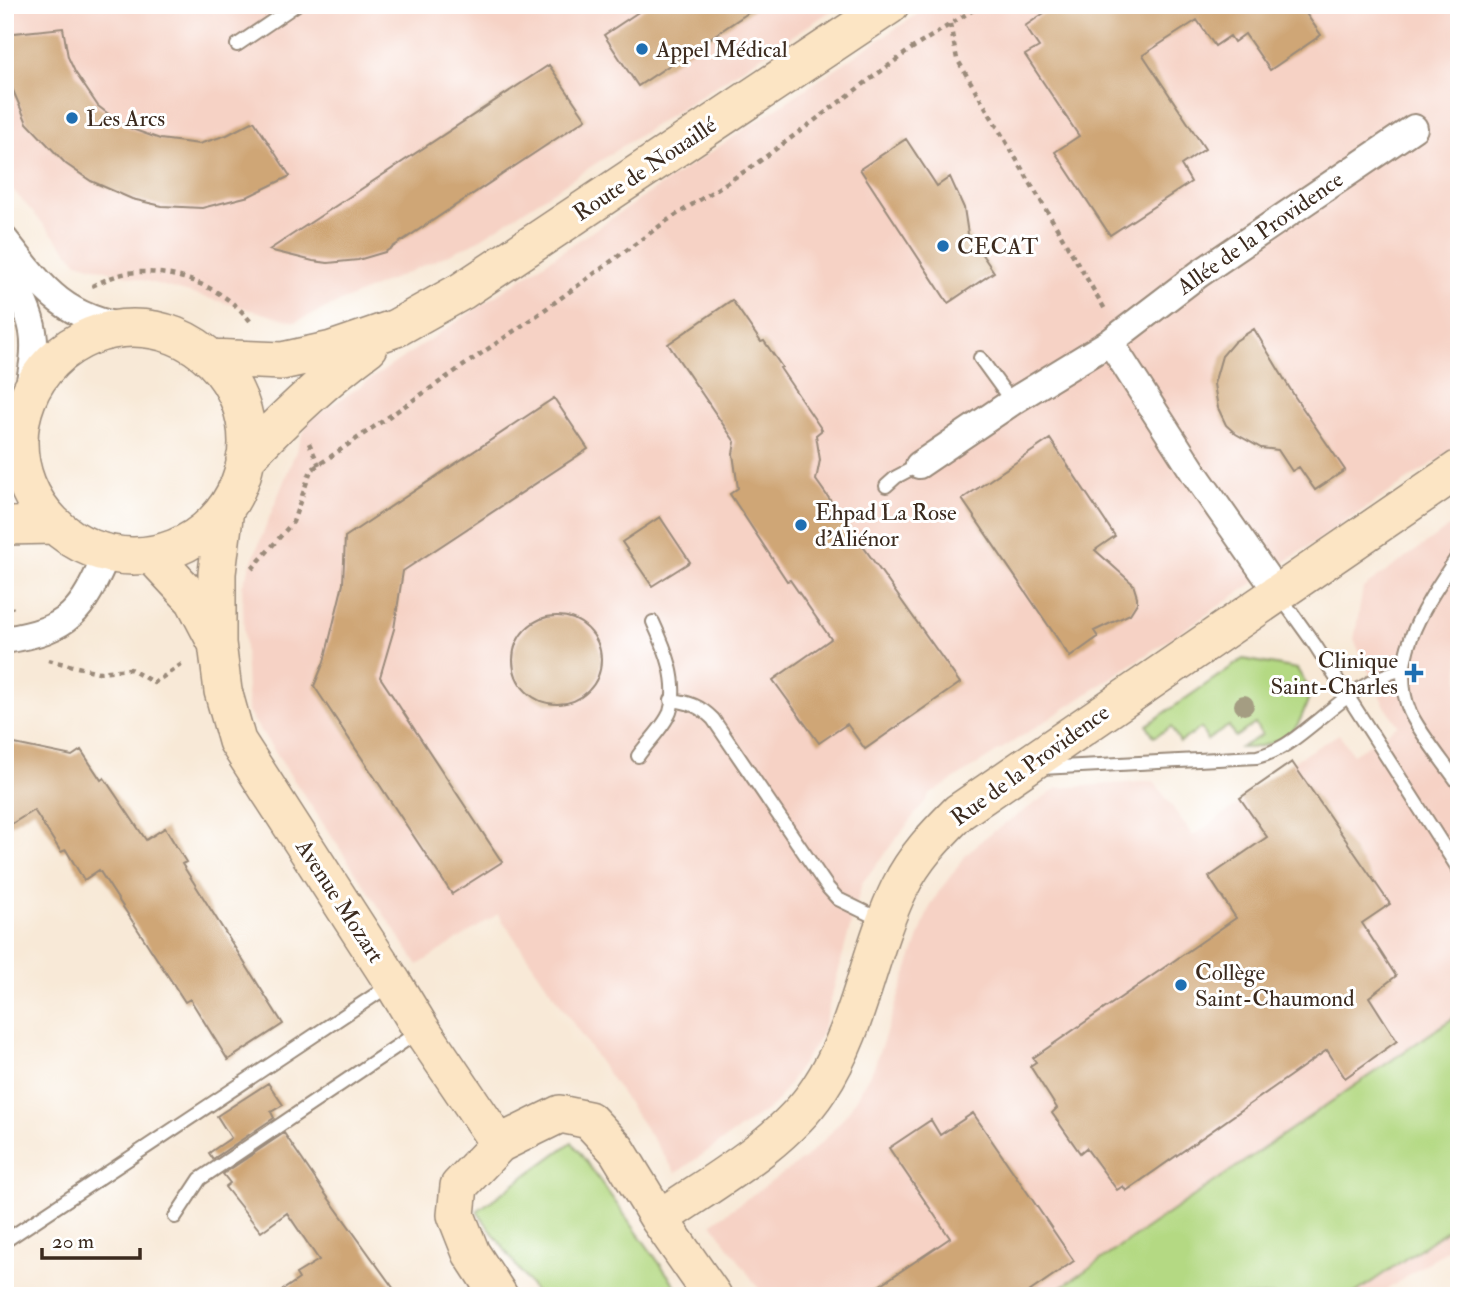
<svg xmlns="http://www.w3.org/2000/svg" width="1464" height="1301" font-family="'IM FELL Double Pica',serif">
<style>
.built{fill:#f6d2c5}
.green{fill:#b4d983;stroke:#788250;stroke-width:2}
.building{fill:#cfa676}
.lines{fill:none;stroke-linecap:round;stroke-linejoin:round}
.lane-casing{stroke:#9a8a7a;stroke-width:16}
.street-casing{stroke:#9a8a7a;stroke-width:30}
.secondary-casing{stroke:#9a8a7a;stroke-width:40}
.path{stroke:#9a8a7a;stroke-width:4.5;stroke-dasharray:5 5;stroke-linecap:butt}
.lane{stroke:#fff;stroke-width:12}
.street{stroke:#fff;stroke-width:26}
.secondary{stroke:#fce5c4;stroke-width:37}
.tree{fill:#a49d82}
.poi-dot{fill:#1f6fb2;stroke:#fff;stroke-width:2.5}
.labels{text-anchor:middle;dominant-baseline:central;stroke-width:6;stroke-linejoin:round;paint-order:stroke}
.poi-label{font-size:23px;fill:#3b2a1e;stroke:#fff;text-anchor:start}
.street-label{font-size:23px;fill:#3b2a1e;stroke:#fff}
</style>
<rect width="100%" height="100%" fill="#fff"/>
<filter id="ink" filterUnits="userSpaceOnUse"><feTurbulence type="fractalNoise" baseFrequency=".0143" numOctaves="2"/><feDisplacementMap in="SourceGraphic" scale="14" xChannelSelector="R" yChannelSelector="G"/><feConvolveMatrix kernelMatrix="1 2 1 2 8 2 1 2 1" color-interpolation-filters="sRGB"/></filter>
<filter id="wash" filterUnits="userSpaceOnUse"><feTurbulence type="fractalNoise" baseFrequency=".00686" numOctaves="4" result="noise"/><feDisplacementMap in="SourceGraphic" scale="28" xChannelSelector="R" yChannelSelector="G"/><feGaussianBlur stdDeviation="1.57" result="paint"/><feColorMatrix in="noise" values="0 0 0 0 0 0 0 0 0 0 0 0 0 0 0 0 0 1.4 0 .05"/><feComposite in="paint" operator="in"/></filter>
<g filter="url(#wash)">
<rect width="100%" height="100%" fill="#f8e9d7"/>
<path class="built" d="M5,5H840L472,244L295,322L77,262L5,181Z
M931,5H1459V446L1069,706L931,794L862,883L821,1036L774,1105L676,1173L498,914L418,965L248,712L242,586L308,421Z
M1459,520V1242L1377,1296H764L712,1223L804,1159L828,1136L848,1112L874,1067L928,911L938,893L966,855L983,839L1057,788L1154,781L1193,836L1242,802L1240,798L1292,762L1339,734L1353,754L1376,740L1398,725L1384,705L1354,640L1363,588Z"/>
<path class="green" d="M1243,659L1297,669L1311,692C1307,702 1303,715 1298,724C1287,741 1259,749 1240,748L1262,735L1255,724L1235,737L1229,726L1207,740L1201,728L1180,742L1171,727L1154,737L1147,725Z
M1459,1014V1222L1351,1296H1060L1057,1290Z
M572,1142L683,1296H538L477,1211Z"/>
<g id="blocks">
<path class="building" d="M649,5H760L638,86L604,35Z
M1056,5H1300L1321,35L1270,70L1245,34L1234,42L1230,36L1215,46L1197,20L1143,55L1205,149L1181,165L1191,182L1110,235L1055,152L1079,136L1025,55L1039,47L1025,26Z
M63,28L68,57L75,72L98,106L119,122L132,129L160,139L199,144L227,135L254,121L290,176L249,196L202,208L162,206L132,199L91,181L66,164L27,123L5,72V34Z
M549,65L586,119L385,252L358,260L328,263L313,261L269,250Z
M906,139L937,186L950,177L964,208L968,234L994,272L948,303L860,169Z
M732,300L761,342L764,341L782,367L780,368L822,430L816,435L820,460L816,480L960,683L865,749L847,724L819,743L773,680L831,639L790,580L787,581L730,494L738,488L733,454L735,442L668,344Z
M1254,329L1295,397L1345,470L1315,490L1299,467L1292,471L1278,450L1261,448L1236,434L1226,425L1218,408L1214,384L1222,356L1234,342Z
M554,398L588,449L403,571L394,629L380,677L502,862L452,894L314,686L324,662L343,584L345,537Z
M1050,439L1115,536L1095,550L1133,584L1137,597V603L1130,614L1094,631L1098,637L1070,657L962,499Z
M660,517L690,562L652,586L622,542Z
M513 660a44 44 0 1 1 88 0a44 44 0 1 1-88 0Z
M5,742L72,756L81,750L101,780L104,778L146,840L165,828L186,862L182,864L283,1024L228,1060L190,999L185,1002L99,870L84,880L66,850L61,852L34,810L5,828Z
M1292,762L1390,904L1362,923L1396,976L1369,997L1397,1041L1345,1078L1327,1050L1126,1191L1123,1186L1117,1190L1086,1148L1080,1153L1052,1113L1057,1108L1030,1066L1036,1062L1033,1058L1236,918L1209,877L1267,837L1240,798Z
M268,1083L283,1105L271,1112L274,1118L213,1159L209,1153L231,1138L217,1116Z
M973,1113L1074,1261L1023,1296H864L950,1238L889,1148L931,1120L940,1135Z
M284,1133L324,1192L399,1296H274L299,1279L296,1274L319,1260L287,1213L261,1232L225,1187L230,1183L223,1174Z"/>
</g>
</g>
<g filter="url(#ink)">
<use href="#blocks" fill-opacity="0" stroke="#9a8a7a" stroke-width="2"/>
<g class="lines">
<defs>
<path id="lane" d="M237,45L296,5
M980,358L1012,402
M886,486L896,477L919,465
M1459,554C1430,599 1386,656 1410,712C1419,732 1445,764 1459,784
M1279,595L1315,645L1459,870
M671,700C689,702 700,706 713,719L828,888L838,899L883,921
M638,756C647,743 664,727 670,712C680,682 665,648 653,622
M1041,768L1257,757C1282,751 1298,736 1317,721C1343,699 1372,676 1405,669
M175,1217L200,1179L418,1032
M5,1241L390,985"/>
<path id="street" d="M5,240C44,290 64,318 129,328
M5,265C37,327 41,334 25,404
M1110,342L1194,473L1278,593
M919,465L1015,400L1110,342L1199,274L1414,128
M5,640C71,629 81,613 107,554"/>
<path id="secondary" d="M19 442a114 114 0 1 1 228 0a114 114 0 1 1-228 0Z
M210,358L282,361L332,350L396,328L462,291L890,5
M245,459C284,418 324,380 369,347
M225,509L217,573V643L223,691L237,741L393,983L421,1029L499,1144
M5,526L54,525
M152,555L194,600L216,642
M659,1219C712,1182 783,1144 819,1089C860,1028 868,952 900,887C914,858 936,835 959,812L1459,469
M499,1296L471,1253L456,1215L459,1186L499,1144L560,1114L589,1120L617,1150L659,1219L713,1296"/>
</defs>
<use href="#lane" class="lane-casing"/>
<use href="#street" class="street-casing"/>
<use href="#secondary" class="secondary-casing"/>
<path class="path" d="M950,24L957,59L1106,311
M92,286C107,279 122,272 139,272C181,271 229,290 253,325
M309,443L319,465
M252,569L293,522L311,470L536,316L668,220L753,166L911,49L981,5
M5,588L12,609
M48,660L98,672L130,669L154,683L185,662"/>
<use href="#lane" class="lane"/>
<use href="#street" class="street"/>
<use href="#secondary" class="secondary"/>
</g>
<circle class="tree" cx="1244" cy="705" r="10"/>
</g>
<g class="poi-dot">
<circle cx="642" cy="49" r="7"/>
<circle cx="72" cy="118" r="7"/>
<circle cx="943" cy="246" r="7"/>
<circle cx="801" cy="525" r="7"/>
<path d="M1410.5 662.5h7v7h7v7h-7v7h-7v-7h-7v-7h7z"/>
<circle cx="1181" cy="985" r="7"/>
</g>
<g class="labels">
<g class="poi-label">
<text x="656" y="49">Appel Médical</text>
<text x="86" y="118">Les Arcs</text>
<text x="957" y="246">CECAT</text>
<text x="815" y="512">Ehpad La Rose<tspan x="815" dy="26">d'Aliénor</tspan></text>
<text x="1398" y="660" text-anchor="end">Clinique<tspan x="1398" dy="26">Saint-Charles</tspan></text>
<text x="1195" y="972">Collège<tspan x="1195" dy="26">Saint-Chaumond</tspan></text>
</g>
<g class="street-label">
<text transform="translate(645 169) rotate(-34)">Route de Nouaillé</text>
<text transform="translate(1260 233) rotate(-35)">Allée de la Providence</text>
<text transform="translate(1030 765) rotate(-36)">Rue de la Providence</text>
<text transform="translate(340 901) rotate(57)">Avenue Mozart</text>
</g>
</g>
<rect width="1464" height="1301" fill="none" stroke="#fff" stroke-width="28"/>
<path d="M42 1248v10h98v-10" fill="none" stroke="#3b2a1e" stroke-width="3.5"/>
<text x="52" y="1248" font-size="21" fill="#3b2a1e" stroke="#ffffff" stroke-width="5" paint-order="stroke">20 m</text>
</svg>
